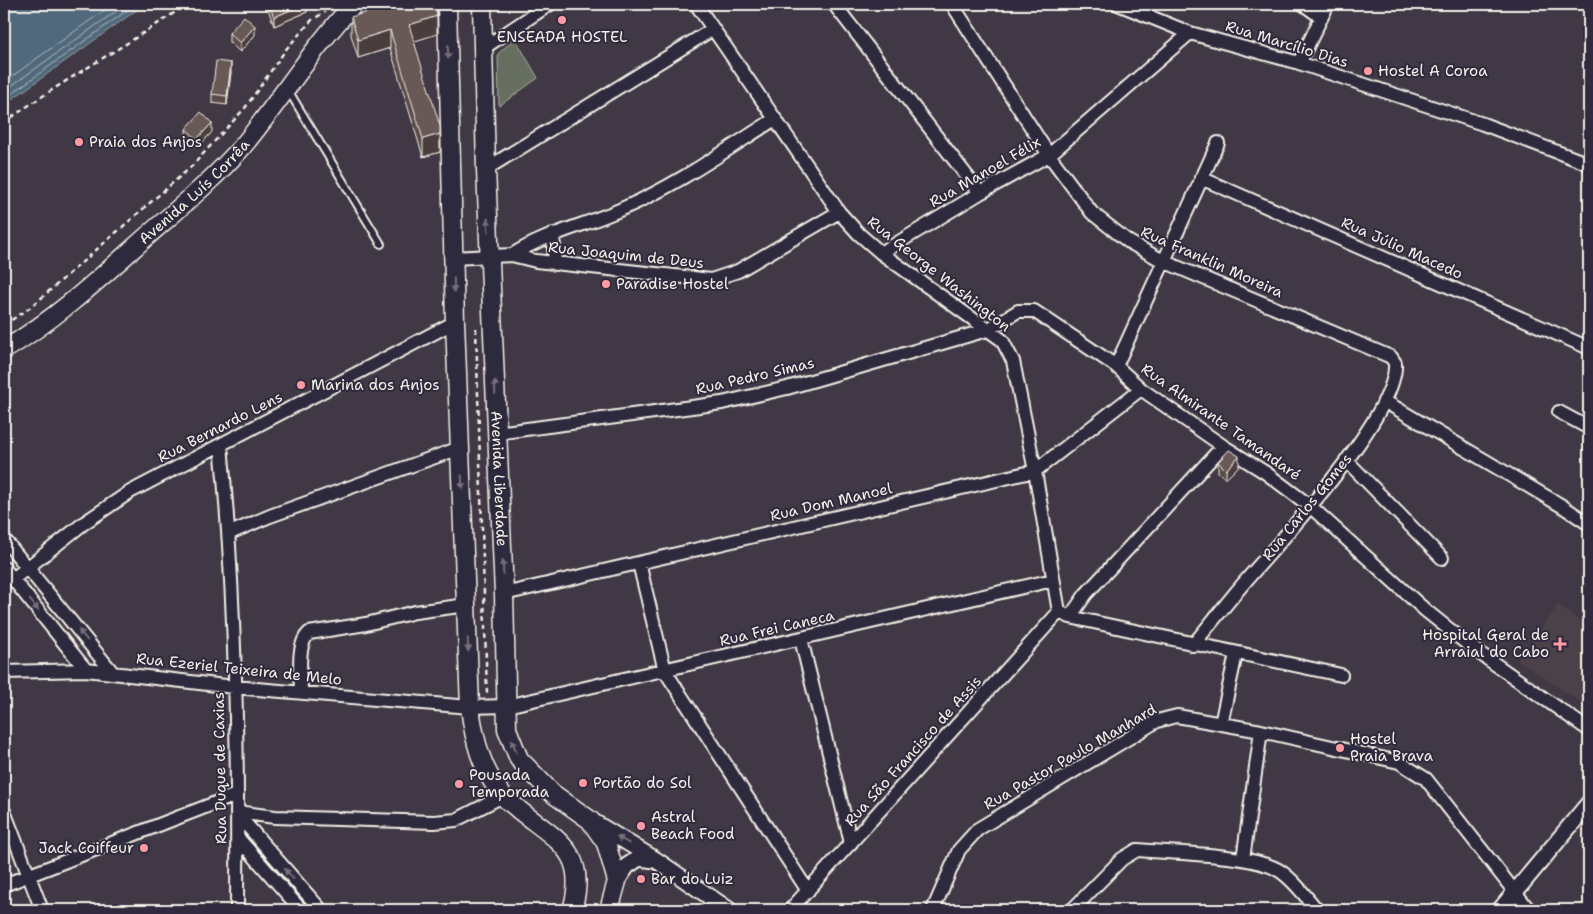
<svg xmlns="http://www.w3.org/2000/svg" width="1593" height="914" font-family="'Shantell Sans',sans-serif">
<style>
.built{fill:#4c4249}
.green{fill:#666e61;stroke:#adb0a4}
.water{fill:#51697b;stroke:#929fa7}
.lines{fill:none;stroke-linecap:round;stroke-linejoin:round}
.shore{stroke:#b3bbbc;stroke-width:1}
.service-casing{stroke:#f4f1e8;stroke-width:10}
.minor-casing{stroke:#f4f1e8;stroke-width:16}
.tertiary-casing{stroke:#f4f1e8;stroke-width:19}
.secondary-casing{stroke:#f4f1e8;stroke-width:21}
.path{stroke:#f4f1e8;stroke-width:2.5;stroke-dasharray:5 4;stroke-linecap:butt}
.service{stroke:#2f2a3d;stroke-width:6}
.minor{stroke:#2f2a3d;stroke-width:12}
.tertiary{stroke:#2f2a3d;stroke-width:15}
.secondary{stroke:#2f2a3d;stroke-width:18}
.wall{fill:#594c4a;stroke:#f4f1e8}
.shaded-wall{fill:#493e3c;stroke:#f4f1e8}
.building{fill:#685856;stroke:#f4f1e8}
.oneway{fill:#747079}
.poi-dot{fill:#ff9aa2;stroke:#2f2a3d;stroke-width:2}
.labels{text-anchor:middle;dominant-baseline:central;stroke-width:4;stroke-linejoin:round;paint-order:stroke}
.poi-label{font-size:15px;fill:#f4f1e8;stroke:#2f2a3d;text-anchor:start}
.street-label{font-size:15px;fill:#f4f1e8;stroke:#2f2a3d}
</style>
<rect width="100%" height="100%" fill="#403844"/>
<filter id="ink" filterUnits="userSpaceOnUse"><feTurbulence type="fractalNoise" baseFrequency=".02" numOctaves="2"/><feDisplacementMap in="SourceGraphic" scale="10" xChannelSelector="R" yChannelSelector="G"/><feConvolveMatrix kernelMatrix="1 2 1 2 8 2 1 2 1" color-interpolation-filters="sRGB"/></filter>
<g filter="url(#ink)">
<path class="built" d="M1558,605L1589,628V708L1518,660Z"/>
<path class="green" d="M515,38L538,78L499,106L498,54Z"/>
<path class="water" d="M4,4H145L4,105Z"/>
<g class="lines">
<path class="shore" d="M4,82L113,4
M4,91L126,4
M4,99L136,4"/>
<defs>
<path id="service" d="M288,90L381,244"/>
<path id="minor" d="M696,4L839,212L859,234L881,253L1002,340L1013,361L1035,471L1059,612
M834,4L980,193
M952,4L1049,155L1092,213L1129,242L1163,261L1391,357L1395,363C1399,413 1283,538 1249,577C1230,599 1212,622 1193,645
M1118,4L1190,33L1299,63L1483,124L1589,164
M1303,4L1321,17
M482,49L550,4
M1299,63L1328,4
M486,169L713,29
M1201,178L1589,348
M553,234L555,264
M881,253L980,193L1049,155L1190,33
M512,255C547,233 587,225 624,208C677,185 726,150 775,119
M453,258L512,255L536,261L711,280L738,271L839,212
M1116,366L1218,143
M1384,401L1562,506L1589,524
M1559,412L1589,428
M496,433L722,403L787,388L987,330L1018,311H1034L1116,366L1141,389L1223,446L1266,473L1310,506L1425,610L1475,650L1589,730
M221,445C236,599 238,755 237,910
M1346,460L1442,558
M230,533L270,516L460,448
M4,539L113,673
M639,563L665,671L808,891
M4,568L86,670
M13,579L84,523L130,492L455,322
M504,594L1035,471L1141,389
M1059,612L1070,617L1341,675
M1070,617L1086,594L1223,446
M801,639L851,843
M4,672L86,670L234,687L470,707L507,706L1053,580
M301,691C301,675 296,645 309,633L366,624L415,612L467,605
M1221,724L1236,654
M4,811L42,910
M237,812L275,817L434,822L456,820L503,796
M238,815L321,910
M238,838L301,910
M1243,859L1261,731
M4,885L236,795
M790,910L1059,612
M933,910L959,850L978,829L1157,721L1177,716L1261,731L1399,762L1426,779L1529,910
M1072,910L1122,859L1137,850C1171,853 1254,854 1280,871C1295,881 1306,897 1317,910"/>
<path id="tertiary" d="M592,821L656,860L729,910
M617,881L627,866L639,858L655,860
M1500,910L1589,803"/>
<g id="secondary">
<path d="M447,4L455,322L470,707C474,739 481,769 502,795C507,801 514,805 519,810C558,841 589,853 572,910"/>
<path id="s1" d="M482,4L486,169L504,594L507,729L519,759L552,793L590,820L606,843L617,881L609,910"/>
<path id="s2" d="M4,350C56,319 100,278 146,237C179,208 213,180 242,147C281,100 312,48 354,4"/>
</g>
</defs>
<use href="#service" class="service-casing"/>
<use href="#minor" class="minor-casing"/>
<use href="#tertiary" class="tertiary-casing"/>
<use href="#secondary" class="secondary-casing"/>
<path class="path" d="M4,123C62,80 127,46 187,4
M4,325L31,307L192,166L245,108L287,48L312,20L325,12
M476,328L487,694"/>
<use href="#service" class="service"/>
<use href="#minor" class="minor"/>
<use href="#tertiary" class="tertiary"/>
<use href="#secondary" class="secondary"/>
</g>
<path class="wall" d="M269,4H307V12L274,26L269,12Z
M351,17L437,34L414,41L440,152L423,157L390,48L358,58L351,35Z
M229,33L255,35L240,52L229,42Z
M231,72L227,105L212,103V94Z
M186,129L212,132L197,148L186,138Z
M1218,462L1239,466L1226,479L1218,472Z"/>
<path class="shaded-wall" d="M305,4H307V12L274,26V17Z
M437,16V34L409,43V25Z
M255,26V35L240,52V43Z
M390,30V48L358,58V40Z
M231,63V72L227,105V96Z
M212,123V132L197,148V139Z
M440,134V152L423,157V139Z
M1239,456V466L1226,479V470Z"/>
<path class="building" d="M269,4H305L274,17Z
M395,4H434L437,16L409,25L440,126V134L423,139L390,30L358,40L351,17Z
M244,16L255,26L240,43L229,33Z
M216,61L231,63L227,96L212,94Z
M201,112L212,123L197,139L186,129Z
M1229,450L1239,456L1226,470L1218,462Z"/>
<defs><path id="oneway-solid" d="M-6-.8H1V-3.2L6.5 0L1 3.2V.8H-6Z" transform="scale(1.25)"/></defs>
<g class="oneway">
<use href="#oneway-solid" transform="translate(448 52) rotate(89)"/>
<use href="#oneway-solid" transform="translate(488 225) rotate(-92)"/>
<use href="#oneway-solid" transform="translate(454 285) rotate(89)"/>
<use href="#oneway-solid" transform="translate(495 387) rotate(-92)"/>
<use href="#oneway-solid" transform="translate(462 482) rotate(87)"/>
<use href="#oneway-solid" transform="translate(503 567) rotate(-93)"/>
<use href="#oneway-solid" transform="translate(34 605) rotate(51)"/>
<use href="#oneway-solid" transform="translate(83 635) rotate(-129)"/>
<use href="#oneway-solid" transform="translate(468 645) rotate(88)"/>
<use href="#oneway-solid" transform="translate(514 746) rotate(-111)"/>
<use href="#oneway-solid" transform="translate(623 840) rotate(-149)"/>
<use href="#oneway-solid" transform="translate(289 874) rotate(-131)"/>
</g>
</g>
<g class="poi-dot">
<circle cx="562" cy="20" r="5"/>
<circle cx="1368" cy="71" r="5"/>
<circle cx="79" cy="142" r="5"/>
<circle cx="606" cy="284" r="5"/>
<circle cx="301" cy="385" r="5"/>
<path d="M1557.5 636.5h5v5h5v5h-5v5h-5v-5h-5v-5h5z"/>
<circle cx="1340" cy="748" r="5"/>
<circle cx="583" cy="783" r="5"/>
<circle cx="459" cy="784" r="5"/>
<circle cx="641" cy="826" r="5"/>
<circle cx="144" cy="848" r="5"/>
<circle cx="641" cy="879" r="5"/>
</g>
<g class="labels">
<g class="poi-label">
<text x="562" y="37" text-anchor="middle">ENSEADA HOSTEL</text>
<text x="1378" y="71">Hostel A Coroa</text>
<text x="89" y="142">Praia dos Anjos</text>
<text x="616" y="284">Paradise Hostel</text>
<text x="311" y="385">Marina dos Anjos</text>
<text x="1549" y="635" text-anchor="end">Hospital Geral de<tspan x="1549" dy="17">Arraial do Cabo</tspan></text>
<text x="1350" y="739">Hostel<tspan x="1350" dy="17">Praia Brava</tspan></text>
<text x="469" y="775">Pousada<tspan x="469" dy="17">Temporada</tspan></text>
<text x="593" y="783">Portão do Sol</text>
<text x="651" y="817">Astral<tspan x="651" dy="17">Beach Food</tspan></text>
<text x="134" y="848" text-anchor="end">Jack Coiffeur</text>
<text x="651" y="879">Bar do Luiz</text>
</g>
<g class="street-label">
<text transform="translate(1287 44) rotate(17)">Rua Marcílio Dias</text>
<text transform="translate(985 172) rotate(-30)">Rua Manoel Félix</text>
<text stroke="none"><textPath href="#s2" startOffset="248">Avenida Luís Corrêa</textPath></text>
<text transform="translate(1402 248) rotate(24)">Rua Júlio Macedo</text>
<text transform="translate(626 255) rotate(6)">Rua Joaquim de Deus</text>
<text transform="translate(1212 262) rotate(24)">Rua Franklin Moreira</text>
<text transform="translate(939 274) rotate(38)">Rua George Washington</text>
<text transform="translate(755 376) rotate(-13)">Rua Pedro Simas</text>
<text transform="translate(1221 422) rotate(35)">Rua Almirante Tamandaré</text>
<text transform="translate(220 427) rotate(-27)">Rua Bernardo Lens</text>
<text stroke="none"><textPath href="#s1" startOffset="475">Avenida Liberdade</textPath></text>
<text transform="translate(831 502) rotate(-13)">Rua Dom Manoel</text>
<text transform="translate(1307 507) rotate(-51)">Rua Carlos Gomes</text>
<text transform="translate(777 628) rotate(-13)">Rua Frei Caneca</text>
<text transform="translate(239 669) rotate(6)">Rua Ezeriel Teixeira de Melo</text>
<text transform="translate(913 751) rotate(-48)">Rua São Francisco de Assis</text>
<text transform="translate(1070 757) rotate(-30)">Rua Pastor Paulo Manhard</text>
<text transform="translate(220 768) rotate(-91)">Rua Duque de Caxias</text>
</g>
</g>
<rect width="1593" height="914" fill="none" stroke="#2f2a3d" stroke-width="20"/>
<rect x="10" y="10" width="1573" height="894" fill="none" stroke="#f4f1e8" stroke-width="2" filter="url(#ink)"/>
</svg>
